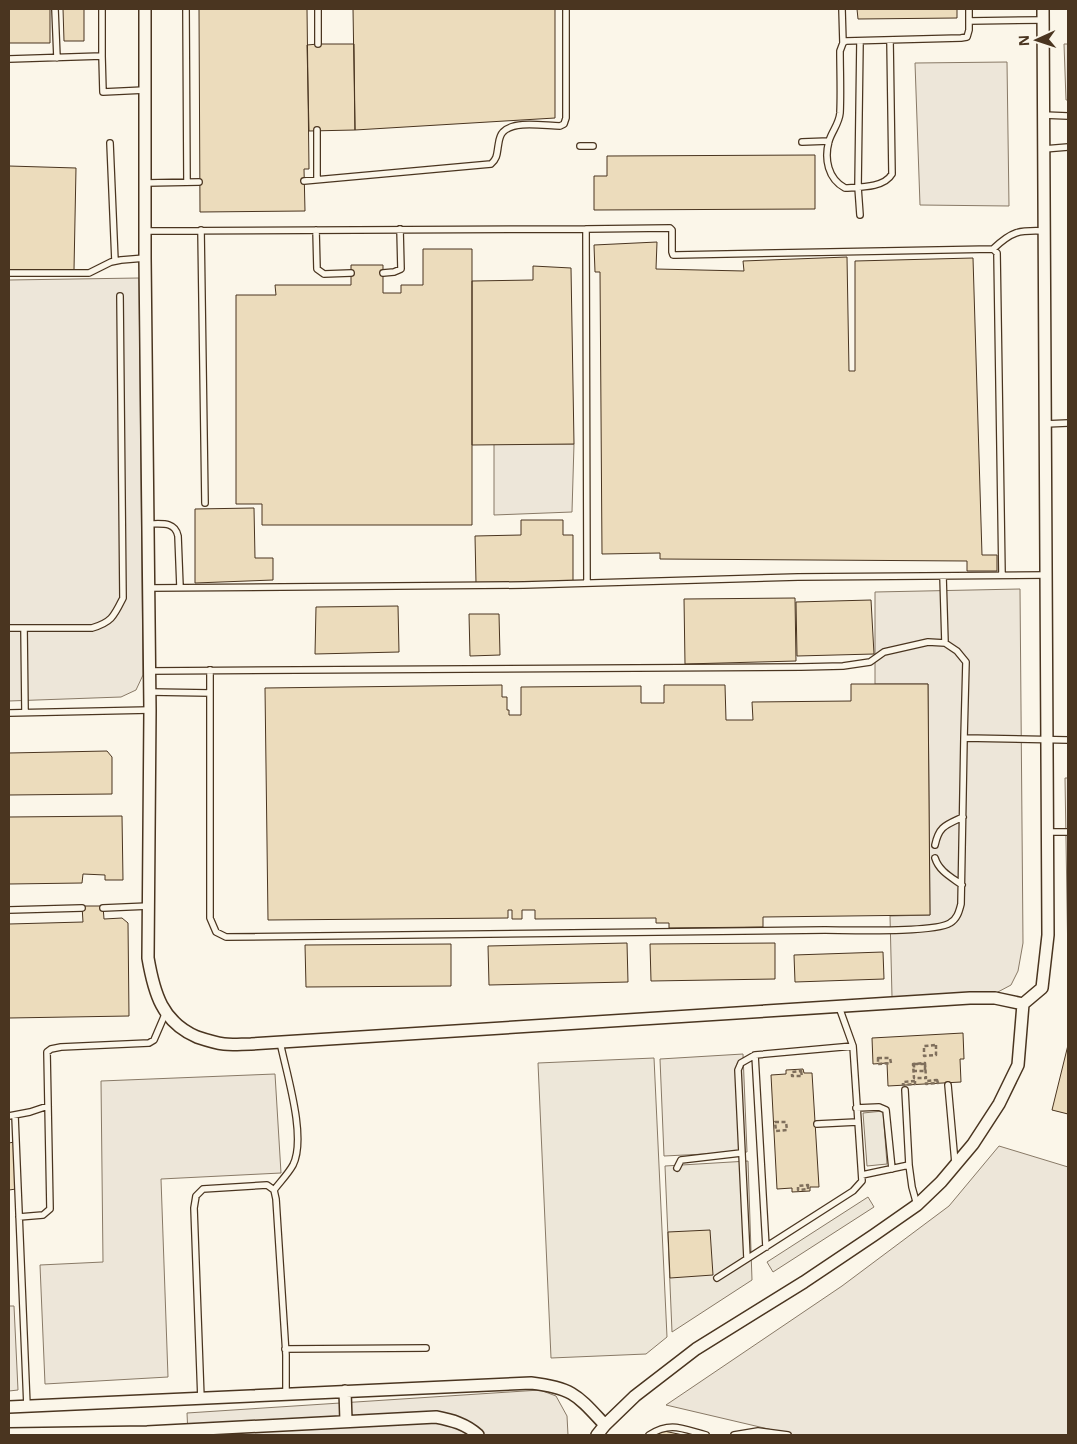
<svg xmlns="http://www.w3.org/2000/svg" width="1077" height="1444" font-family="'Noto Sans',sans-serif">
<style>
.green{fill:#ede6d9;stroke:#887966}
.parking{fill:#ede7d9;stroke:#887966}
.building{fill:#ecdcbc;stroke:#4a3520}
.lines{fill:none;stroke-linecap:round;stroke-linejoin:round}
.lane-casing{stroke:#4a3520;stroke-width:8}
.street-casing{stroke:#4a3520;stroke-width:14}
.path{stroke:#7f6f5c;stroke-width:2.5;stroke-dasharray:4 2.5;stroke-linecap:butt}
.lane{stroke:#fbf6e9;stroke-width:5.5}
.street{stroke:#fbf6e9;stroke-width:11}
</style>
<rect width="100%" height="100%" fill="#fbf6e9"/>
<path class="green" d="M1064,44H1068V100H1066Z
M1007,62L1009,206L920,205L915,63Z
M139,278L143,675L136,690L121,697L9,701V280Z
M494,444H574L572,512L494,515Z
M1020,589L1023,943L1018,971L1011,985L996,993L892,997L890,916L930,915L928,684H875V592Z
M1065,778H1068V965Z
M743,1054L747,1152L664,1156L660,1059Z
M275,1074L281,1173L161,1179L168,1377L45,1384L40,1265L103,1262L101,1081Z
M999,1146L1068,1167V1435H794L666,1405L842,1286L949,1206Z
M9,1306H14L18,1390L9,1391Z
M540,1390L556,1396L567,1416L568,1435H188L187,1413Z"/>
<path class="parking" d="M654,1058L667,1337L646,1354L551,1358L538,1063Z
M883,1111L887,1164L867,1166L863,1113Z
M748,1161L752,1280L672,1332L665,1166Z
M868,1197L874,1207L773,1272L767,1262Z"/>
<path class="building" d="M9,9H50V43H9Z
M63,9H84V41H64Z
M199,9H307L309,169H304L305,211L200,212Z
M353,9H555V118L355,130Z
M857,9H957V18L858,19Z
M318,44H354L355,130L309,131L307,45Z
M815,155V209L594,210V176H607V156Z
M9,166L76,168L74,270H9Z
M657,242L656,269L744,271L743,261L847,257L849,371H855V261L973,258L982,555H997V571H967V561L660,559V553L602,554L600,272H595L594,245Z
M423,249H472V525H262V504H236V295H276L275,285H351V265H383V293H401V285H423Z
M533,266L571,268L574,444L472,445V281L533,280Z
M254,508L255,558H273V580L195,583V509Z
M521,520H563V535H573V582L476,583L475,536L521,535Z
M795,598L796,661L685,664L684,599Z
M871,600L874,654L797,656L796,602Z
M398,606L399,652L315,654L316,607Z
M469,614H499L500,655L470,656Z
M851,684H928L930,915L763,917V927L669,928V923H656V918L535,919V910H522V919H512V910H508V918L268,920L265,688L502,685V697H507V710H509V715H521V687L641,686V703H664V685H725L726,720H753L752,702L851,701Z
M107,751L112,757V794L9,795V753Z
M122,816L123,880H105V875L83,874L82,883L9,884V817Z
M82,906H103L104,919L122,918L128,923L129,1016L9,1018V924L83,922Z
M627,943L628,982L489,985L488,946Z
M775,943V979L651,981L650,944Z
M451,944V986L306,987L305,945Z
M883,952L884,979L795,982L794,955Z
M963,1033L964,1059H960L961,1082L888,1086L887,1063L873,1064L872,1038Z
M1068,1045V1114L1052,1110Z
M803,1069L804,1073H812L819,1187H810V1191L792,1192V1188L777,1189L771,1075L786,1074V1070Z
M14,1142L16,1189L9,1190V1143Z
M710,1230L713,1275L670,1278L668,1232Z
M659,1430L683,1435H658Z"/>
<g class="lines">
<defs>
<path id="lane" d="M55,9L57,58
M186,9L187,182
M318,9V44
M842,9L843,43
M969,21L1043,20
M890,40L892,174C884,188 859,187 845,188C828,179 824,159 829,141C832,131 839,124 840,113C841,92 840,71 840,51L843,43L846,41L961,38L967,37L969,30V9
M860,41L858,187L860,215
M102,56L103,92L145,90
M9,59L102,56V9
M1043,115L1068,116
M802,142L829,141
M110,143L115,261
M580,146H593
M1044,149L1068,147
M317,179V130
M304,181L491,164C497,159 497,154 498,147C499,142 499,136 503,132C514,120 545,126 560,126L564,124L566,118V9
M146,183L199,182
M201,230L205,503
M316,230L317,269L324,274L351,273
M145,231L586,229
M993,249C1012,231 1019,230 1044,231
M9,273H89L111,262L121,260L145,258
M383,273L394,272L401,269L400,229
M1045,424L1068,423
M148,524C161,524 175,521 178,536L180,587
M943,576L945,643
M587,582L586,229L670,228L672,230V252L673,255H676L993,249L997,253L1002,575
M149,588L524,585L798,577L1046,575
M9,628H92C112,622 114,616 123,598L120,296
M24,628L25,712
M210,670V918L216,932L226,937L825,930C848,930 935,933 950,923C957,919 959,912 961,904L964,738
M150,671L801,667L843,666L870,662L884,652L928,642L945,643L957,651L966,662L964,738L1068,740
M150,692L210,693
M9,713L150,710
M1048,832H1068
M935,845C939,826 946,825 963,817
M935,858C939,871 951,877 962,885
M103,908L149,906
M9,910L82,908
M755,1055L766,1247
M948,1085L955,1163
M856,1108L879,1107L886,1110L892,1169
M9,1116L30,1112L48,1106
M15,1116L27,1406
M817,1124L857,1122
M909,1165L912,1187L917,1205
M677,1168L681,1160L741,1153
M862,1175L909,1165L905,1090
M274,1190C280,1182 288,1174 293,1165C307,1137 286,1072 280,1042
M19,1217L43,1215L50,1209L47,1052L51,1049L61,1047L149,1043L154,1040L166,1012
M747,1258L738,1070L741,1063L755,1055L853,1046
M717,1278L853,1191L862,1181L853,1046L839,1007
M285,1349L426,1348
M201,1399L194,1208L196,1196L203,1189L267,1185L274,1190L276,1199L286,1355V1394
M649,1435C671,1421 683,1429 706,1435
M734,1435L758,1431L788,1435"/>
<path id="street" d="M145,9V258L150,710L148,958C154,993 162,1022 197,1037C206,1040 215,1043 224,1044C232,1045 242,1044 251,1044L970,998H995L1023,1004
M345,1391L346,1421
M9,1407L531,1383C573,1388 577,1395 605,1425
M9,1434L147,1432L436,1417C452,1420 466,1424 478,1435
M597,1435L605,1425L635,1396L696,1349L804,1282L874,1235L917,1205L941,1182L973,1144L999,1104L1018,1065L1023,1004L1042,988L1048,935L1043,9"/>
</defs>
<use href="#lane" class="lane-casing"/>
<use href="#street" class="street-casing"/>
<path class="path" d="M936,1045V1055L924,1056V1046Z
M878,1058H890L891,1063L878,1064Z
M925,1063L926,1078H914L913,1064Z
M914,1064H925V1071H914Z
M801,1071L802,1076H792V1072Z
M937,1080L938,1083L926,1084V1081Z
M915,1081V1084L903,1085V1082Z
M775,1122H786L787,1130L776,1131Z
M808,1185V1189L798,1190V1186Z"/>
<use href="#lane" class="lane"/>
<use href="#street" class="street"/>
</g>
<rect width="1077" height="1444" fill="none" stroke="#4a3520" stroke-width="20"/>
<g transform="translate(1037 40) rotate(267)" stroke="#fbf6e9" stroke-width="4" paint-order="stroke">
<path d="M0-4L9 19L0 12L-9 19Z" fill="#4a3520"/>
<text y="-8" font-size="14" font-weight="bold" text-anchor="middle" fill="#4a3520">N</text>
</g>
</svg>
